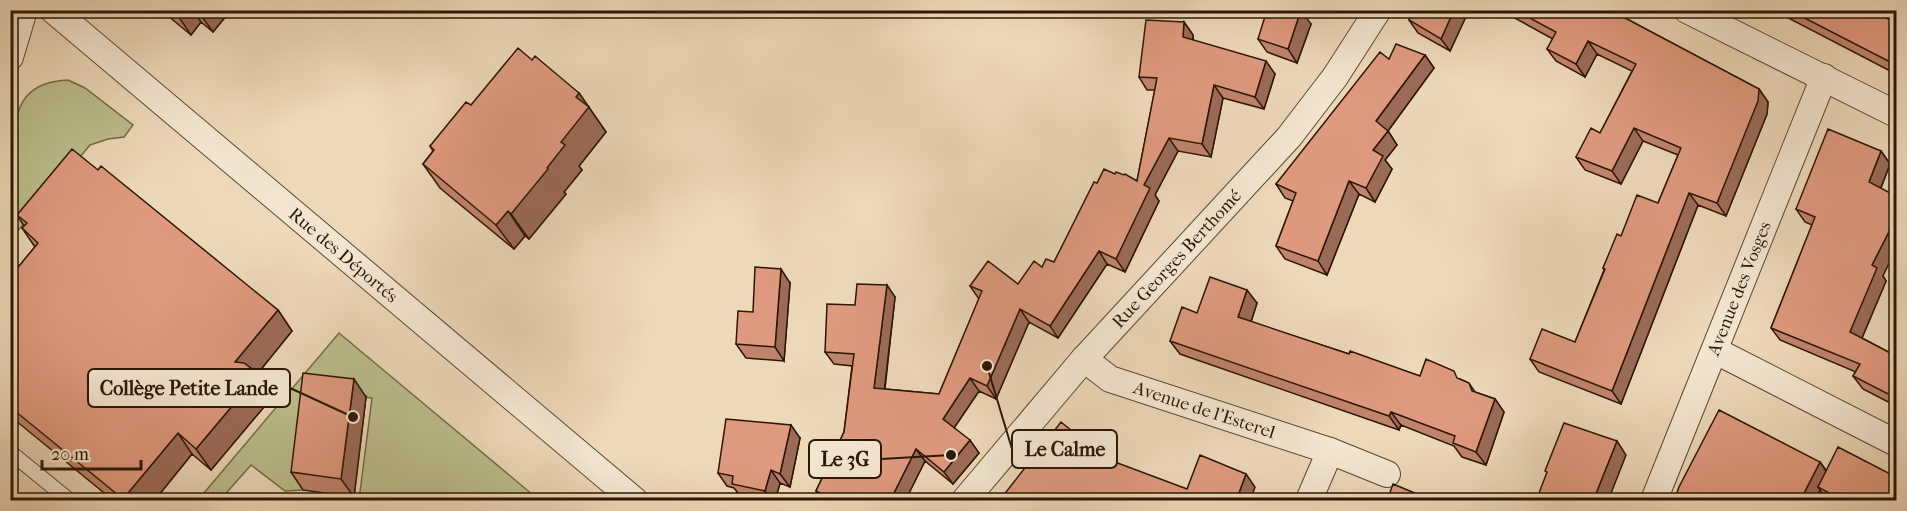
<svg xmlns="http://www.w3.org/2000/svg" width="1907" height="511" font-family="'IM FELL French Canon',serif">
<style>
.green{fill:#bcbe8c;stroke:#746a48;stroke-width:1.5}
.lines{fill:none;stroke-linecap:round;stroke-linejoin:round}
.service-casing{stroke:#5d4730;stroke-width:16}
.minor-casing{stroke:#5d4730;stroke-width:28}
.service{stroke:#f3e6d1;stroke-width:14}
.minor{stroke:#f3e6d1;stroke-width:26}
.wall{fill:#c0846c;stroke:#2d1703;stroke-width:1.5}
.shaded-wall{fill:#9c6b58;stroke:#2d1703;stroke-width:1.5}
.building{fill:#df997e;stroke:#2d1703;stroke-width:1.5}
.labels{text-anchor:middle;stroke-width:5;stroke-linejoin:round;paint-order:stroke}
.street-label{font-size:18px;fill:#2d1703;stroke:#f3e6d1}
.leader{fill:none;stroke:#2d1703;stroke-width:2}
.callout-dot{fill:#2d1703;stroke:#f3e6d1;stroke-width:2}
.callout{fill:#f3e6d1;stroke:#2d1703;stroke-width:2}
.callout-label{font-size:20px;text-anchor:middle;font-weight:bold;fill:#2d1703}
</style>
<rect width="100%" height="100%" fill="#edd8b8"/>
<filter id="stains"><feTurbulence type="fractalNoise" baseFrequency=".00333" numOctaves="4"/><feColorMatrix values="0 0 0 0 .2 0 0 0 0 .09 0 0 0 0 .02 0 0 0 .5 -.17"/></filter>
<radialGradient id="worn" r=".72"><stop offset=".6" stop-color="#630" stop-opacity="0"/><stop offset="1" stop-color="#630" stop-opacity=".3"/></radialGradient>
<path class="green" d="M68,80L85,88L133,125L124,137L108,139L90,145L11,239C11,203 4,125 26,97C37,84 52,81 68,80Z
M339,333L539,500H359L372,398L315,392L303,490L285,491L251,465L220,500H198Z"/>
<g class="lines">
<g class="service-casing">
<path id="service" d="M10,452L69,500"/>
</g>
<g class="minor-casing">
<g id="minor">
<path id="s1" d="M53,10L634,500"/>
<path d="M1687,10L1896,114"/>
<path d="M10,57L24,10"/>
<path d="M1716,351L1896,443"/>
<path id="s2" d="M1084,359L1110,379L1330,451L1309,500"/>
<path d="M1330,451L1387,474"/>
<path id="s3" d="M965,500L1084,359L1289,137L1335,77L1378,10"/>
<path id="s4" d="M1654,500L1824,77"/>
</g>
</g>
<use href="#service" class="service"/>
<use href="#minor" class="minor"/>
</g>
<path class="wall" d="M161,10H231L213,32L201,22L191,35Z
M1469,10L1450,51L1418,33L1409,20Z
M1500,10H1610L1759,89L1768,102L1767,114L1726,216L1698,205L1621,404L1539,372L1530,359L1575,342L1604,270L1603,268L1621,236L1658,203L1678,155L1643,141L1621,184L1585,170L1576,157L1600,133L1632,71L1597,54L1585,77L1556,61L1547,49L1553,39Z
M1773,10H1894L1896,14V74Z
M1184,22L1193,35V40L1275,74L1264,109L1223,98L1211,157L1178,151L1155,195L1159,201L1125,272L1107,264L1058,338L1029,322L996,399L979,391L954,428L979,453L953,484L925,461L905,501H822L816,491L844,432L852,366L834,364L825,352L855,305L895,297L885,389L939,394L979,299L970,286L1018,284L1042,267L1054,262L1097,183L1115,174L1137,181L1155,90H1147L1139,77Z
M1311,24L1297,63L1267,52L1258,39Z
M1425,55L1434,68L1388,131L1397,145L1385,160L1392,169L1375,202L1359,194L1327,275L1285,259L1276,246L1293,201L1285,198L1276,184L1389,59Z
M532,60L579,93L606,132L579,166L582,170L564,192L566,194L529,239L525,236L514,249L440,188L423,164L433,151L430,146L471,105Z
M1881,151L1890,164L1881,188L1883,276L1886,281L1862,338L1896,356V406L1863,389L1853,376L1856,372L1780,340L1771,328L1812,225L1805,222L1796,209Z
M98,170L278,310L292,331L258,373L274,395L211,470L192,454L154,501H114L10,416V277L35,247L22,228L24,226L17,215Z
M790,283L784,361L746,358L736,344L753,312Z
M1257,303L1251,322L1349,354L1420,376L1460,379L1469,383L1475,392L1495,399L1504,412L1486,465L1462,457L1454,446L1401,425L1399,430L1180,354L1170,341L1197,313Z
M366,397L354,497L303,490L291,472Z
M800,438L790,487L780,483L775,501H759L741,497L734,488L727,486L718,473Z
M1820,462L1826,470L1896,501H1829L1827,499L1820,490L1815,501H1674Z"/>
<path class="shaded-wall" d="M174,10H193L201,22L191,35Z
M197,10H231L213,32Z
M1301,10L1311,24L1297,63L1288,49Z
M1454,10H1469L1450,51L1441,39Z
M1889,10H1894L1896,14V27L1886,18Z
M1184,22L1193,35L1192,50L1183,37Z
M1588,41L1597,54L1585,77L1576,64Z
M1425,55L1434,68L1385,135L1376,121Z
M1266,61L1275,74L1264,109L1255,97Z
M1214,85L1223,98L1211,157L1202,144Z
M1759,89L1768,102L1767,114L1726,216L1717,203Z
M579,93L606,132L579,166L582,170L564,192L566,194L529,239L511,214L547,168L561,142L576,97Z
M1634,128L1643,141L1621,184L1612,171Z
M1388,131L1397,145L1385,160L1392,169L1375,202L1366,188L1373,150Z
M1169,138L1178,151L1155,195L1159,201L1125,272L1116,259L1144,185Z
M1881,151L1890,164L1878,195L1869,182Z
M1349,181L1359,194L1327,275L1318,261Z
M1689,193L1698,205L1621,404L1612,391Z
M508,211L525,236L514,249L496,225Z
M1896,218V249L1883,276L1886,281L1859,345L1850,332L1872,265Z
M1099,251L1107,264L1058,338L1050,326Z
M781,269L790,283L784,361L775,347Z
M887,285L895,297L883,401L874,388Z
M1247,290L1257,303L1248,331L1238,317Z
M1020,309L1029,322L996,399L987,386Z
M278,310L292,331L250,383L235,362Z
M259,374L274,395L211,470L196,449Z
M970,378L979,391L952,431L943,419Z
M354,379L366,397L354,497L341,479Z
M1495,399L1504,412L1486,465L1476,452Z
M1391,412L1401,425L1399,430L1389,416Z
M791,425L800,438L790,487L780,474Z
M178,433L192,454L154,501H124L123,499Z
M970,440L979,453L953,484L944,472Z
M1617,441L1626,455L1608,501H1593Z
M916,449L925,461L905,501H890Z
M1820,462L1828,474L1818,487L1820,490L1815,501H1800Z
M771,470L780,483L775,501H772L765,491Z
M1246,474L1255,487L1250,501H1236Z"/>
<path class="building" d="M1267,10H1301L1288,49L1258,39Z
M1413,10H1454L1441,39L1409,20Z
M1515,10H1610L1759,89L1758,101L1717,203L1689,193L1612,391L1530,359L1542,329L1575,342L1605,269L1603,268L1617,234L1621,236L1637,195L1658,203L1681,148L1634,128L1612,171L1576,157L1591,128L1600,133L1636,64L1588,41L1576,64L1547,49L1556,32Z
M1789,10H1889L1886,18L1896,23V65Z
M1146,20L1184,22L1183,37L1266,61L1255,97L1214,85L1202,144L1169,138L1144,185L1150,188L1116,259L1099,251L1050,326L1020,309L987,386L970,378L943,419L970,440L944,472L916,449L890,501H836L816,491L844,432L854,354L825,352L827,304L855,305L857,284L887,285L874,388L939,394L982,291L970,286L988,261L1018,284L1034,261L1042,267L1046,259L1054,262L1094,182L1097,183L1104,169L1115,174L1116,172L1124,175L1125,174L1137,181L1157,78L1139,77Z
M1396,44L1425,55L1376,121L1388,131L1373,150L1383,156L1366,188L1349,181L1318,261L1276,246L1296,193L1276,184L1380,52L1389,59Z
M518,48L532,60L535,56L579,93L576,97L589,107L561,142L565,145L547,168L548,169L511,214L508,211L496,225L423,164L434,150L430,146L466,102L471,105Z
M1828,129L1881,151L1869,182L1896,196V218L1872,265L1877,268L1850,332L1896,356V398L1853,376L1860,364L1771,328L1815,217L1796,209Z
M72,149L98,170L101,166L278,310L235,362L244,363L259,374L196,449L178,433L123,499L10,407V277L38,243L22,228L27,223L17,215Z
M755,267L781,269L775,347L736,344L738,311L753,312Z
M1210,277L1247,290L1238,317L1349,354L1350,351L1420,376L1426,359L1454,371L1457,378L1469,383L1472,391L1495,399L1476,452L1453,443L1455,436L1391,412L1389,416L1170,341L1182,307L1197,313Z
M303,373L354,379L341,479L291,472Z
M1719,410L1820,462L1800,501H1674L1679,487Z
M726,419L791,425L780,474L771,470L765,491L732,484L733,476L718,473Z
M1061,422L1107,459L1187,489L1200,455L1246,474L1236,501H999Z
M1564,423L1617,441L1593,501H1536L1547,472L1545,471Z
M1838,447L1896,477V501H1844L1818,487Z
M1393,484L1434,501H1387Z"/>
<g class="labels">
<g class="street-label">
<text dy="6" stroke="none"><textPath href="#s1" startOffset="380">Rue des Déportés</textPath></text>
<text dy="6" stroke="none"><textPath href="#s3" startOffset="321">Rue Georges Berthomé</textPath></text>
<text dy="6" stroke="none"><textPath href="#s4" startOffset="228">Avenue des Vosges</textPath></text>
<text dy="6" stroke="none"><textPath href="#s2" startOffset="132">Avenue de l'Esterel</textPath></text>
</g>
</g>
<path class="leader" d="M353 417L290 388M987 366L1012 449M951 455L881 459"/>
<g class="callout-dot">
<circle cx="353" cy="417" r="6"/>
<circle cx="987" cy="366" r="6"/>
<circle cx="951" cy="455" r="6"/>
</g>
<g class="callout">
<rect x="88" y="369" width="202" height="38" rx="6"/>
<rect x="1012" y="430" width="105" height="38" rx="6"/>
<rect x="809" y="440" width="72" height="38" rx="6"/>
</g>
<g class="callout-label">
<text x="189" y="395">Collège Petite Lande</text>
<text x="1065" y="456">Le Calme</text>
<text x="845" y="466">Le 3G</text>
</g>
<rect width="1907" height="511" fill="none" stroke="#edd8b8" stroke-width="36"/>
<rect x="12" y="12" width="1883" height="487" fill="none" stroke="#2d1703" stroke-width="3"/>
<rect x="18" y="18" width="1871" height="475" fill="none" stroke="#2d1703" stroke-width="1.5"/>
<path d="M42 460v9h99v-9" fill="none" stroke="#2d1703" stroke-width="3"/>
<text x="51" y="460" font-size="18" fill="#2d1703" stroke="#f3e6d1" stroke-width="4.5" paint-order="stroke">20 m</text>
<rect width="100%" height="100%" filter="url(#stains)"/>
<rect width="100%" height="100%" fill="url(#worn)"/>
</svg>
